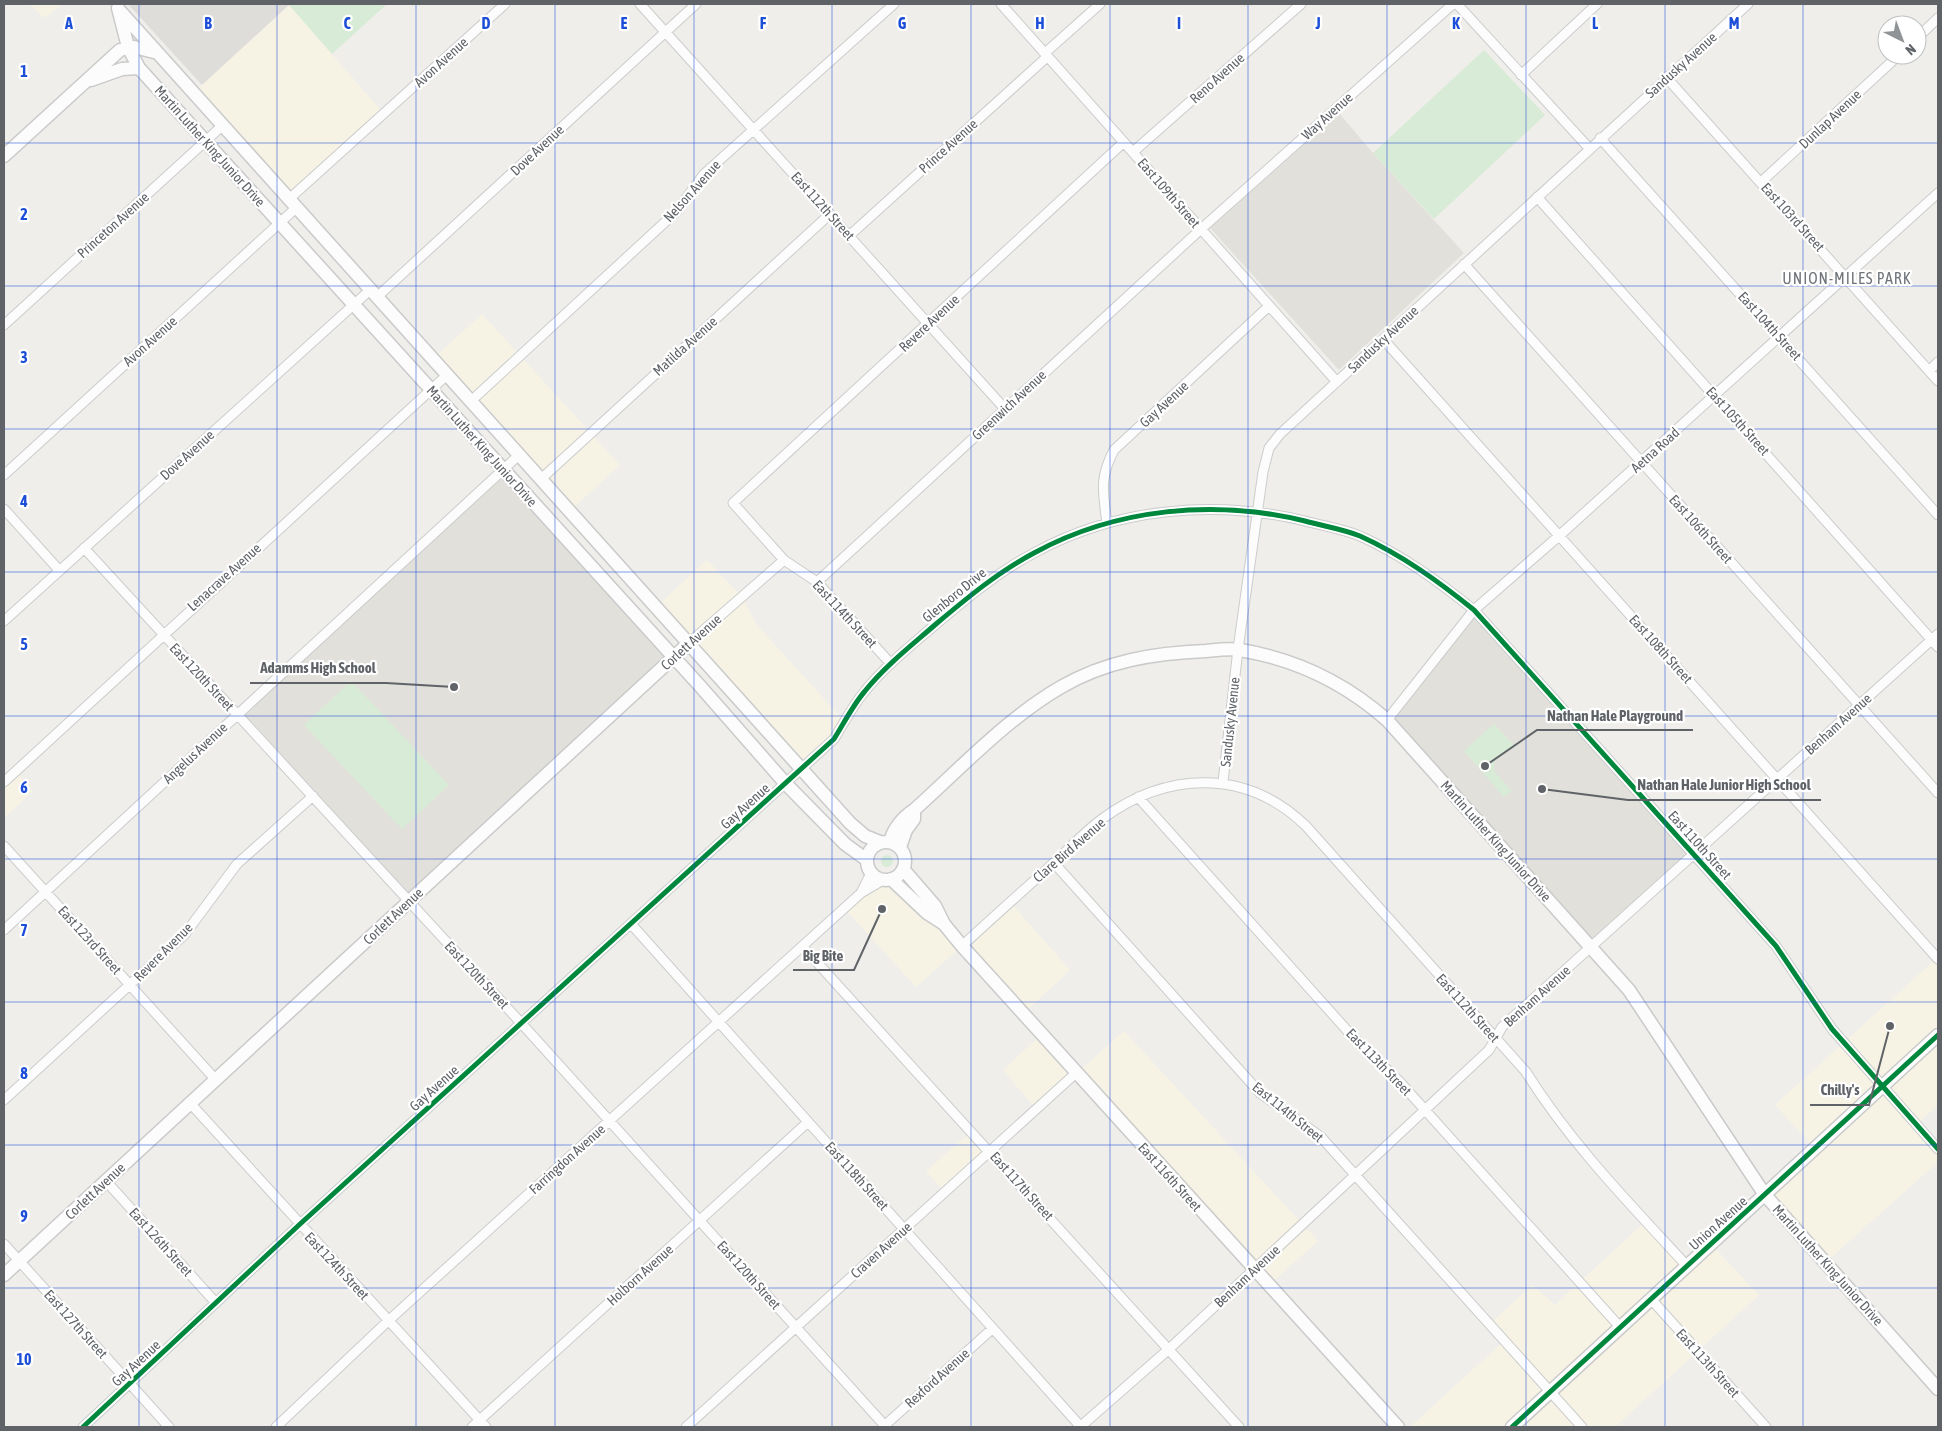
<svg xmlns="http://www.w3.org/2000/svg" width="1942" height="1431" font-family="'Asap Condensed',sans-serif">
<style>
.commercial{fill:#f7f3e4}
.industrial{fill:#dfddda}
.education{fill:#e2e0da}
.green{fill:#d8ebd6}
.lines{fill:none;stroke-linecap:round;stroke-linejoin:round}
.street-casing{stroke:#cbcccc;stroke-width:11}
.secondary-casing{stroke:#cacacb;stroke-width:15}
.street{stroke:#fdfcfc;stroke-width:9}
.secondary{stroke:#fdfcfc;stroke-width:12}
.cycleway-casing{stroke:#fff;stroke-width:8}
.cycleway{stroke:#00873e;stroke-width:5}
.grid{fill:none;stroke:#1d4ed8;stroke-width:1;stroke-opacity:0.55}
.labels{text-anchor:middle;stroke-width:4.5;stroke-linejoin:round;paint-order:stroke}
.street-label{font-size:14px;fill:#5f6368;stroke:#fff}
.quarter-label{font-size:16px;letter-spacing:1px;fill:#70757a;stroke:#fff}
.grid-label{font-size:16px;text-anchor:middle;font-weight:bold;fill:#1d4ed8;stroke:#fff;stroke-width:4.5;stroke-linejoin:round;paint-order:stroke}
.leader{fill:none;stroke:#5f6368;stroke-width:2}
.callout-dot{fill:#5f6368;stroke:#fff;stroke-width:2}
.callout-label{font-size:15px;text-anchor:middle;font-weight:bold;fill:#5f6368;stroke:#fff;stroke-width:4.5;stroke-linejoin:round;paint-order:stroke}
</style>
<rect width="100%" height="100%" fill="#efeeea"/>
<path class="commercial" d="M29,4H62L45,18Z
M289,5L384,114L288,200L193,93Z
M482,314L620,465L570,511L433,359Z
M707,560L742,597L757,625L845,722L803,769L656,607Z
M15,771L33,791L4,818V782Z
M883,880L962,945L1010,902L1070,970L1023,1014L962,946L916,987L845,909Z
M1938,957V1105L1916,1125L1938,1149V1162L1825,1263L1765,1195L1815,1149L1775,1105Z
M1124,1031L1318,1241L1268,1286L1077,1073L1036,1109L1003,1070L1042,1034L1077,1073Z
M972,1131L990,1151L945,1192L926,1171Z
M1646,1221L1687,1266L1711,1244L1759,1295L1615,1427H1410L1504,1341L1489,1325L1532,1285L1555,1305Z"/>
<path class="industrial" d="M128,4H290L202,85Z"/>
<path class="education" d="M1339,113L1373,153L1464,253L1339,370L1210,228Z
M503,469L674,657L409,901L237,714Z
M1474,610L1694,854L1591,947L1387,720Z"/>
<path class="green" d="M290,4H387L332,54L289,5Z
M1484,50L1545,115L1434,219L1373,153Z
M351,681L449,785L402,829L304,725Z
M1494,724L1514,745L1495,761L1494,771L1512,791L1504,797L1464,751Z
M881 861a6 6 0 1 1 12 0a6 6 0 1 1-12 0Z"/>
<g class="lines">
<g class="street-casing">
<path id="street" d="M640,4L1005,409
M1001,4L1337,382
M1457,4L1589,148
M1917,38L1938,18
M1045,53L1100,4
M1521,75L1597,4
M1666,77L1938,381
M1600,138L1938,515
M1133,152L1301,4
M1761,182L1899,55
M1537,197L1938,647
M288,200L505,4
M849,236L1047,57
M1464,264L1938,793
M377,297L696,4
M4,325L222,126
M1383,339L1938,959
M1929,371L1938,362
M471,401L676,212L704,174L894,4
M4,475L296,208
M541,479L830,214
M4,509L59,570
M1107,523C1103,492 1099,478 1114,450L1269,306
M84,548L522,1024L886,1427
M817,582L1201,229L1453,4
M4,621L370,290
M689,643L784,560
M891,664L817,582L784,560L733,503L1124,142
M1387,720L1474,610L1560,535L1938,193
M4,782L447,375
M1223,782L1238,649L1263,472L1269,448L1280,434L1748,4
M1138,797L1353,1037L1399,1081L1620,1327
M4,846L216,1080
M1054,863L1260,1093L1321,1137L1582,1427
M861,893L871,873
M632,925L1081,1427
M4,930L519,455
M962,946C990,920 1018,895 1046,870C1065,853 1082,834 1102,819C1167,771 1246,768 1306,826L1526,1072C1571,1144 1630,1204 1687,1266
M803,947L1239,1427
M4,1100L185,934L237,864L313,796
M190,1103L486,1427
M106,1181L216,1303
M4,1244L169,1427
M1651,1299L1766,1427
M83,1427L299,1225L834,739C844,723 853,705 865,691C885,666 912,645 936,624C967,598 998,572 1034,553C1116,508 1215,499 1305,521C1323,526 1343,529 1360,536C1402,555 1438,581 1474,610L1776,946L1832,1029L1938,1149
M276,1427L388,1321L861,893L883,880
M472,1427L808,1122
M686,1427L1076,1073
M883,1427L992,1329
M1080,1427L1169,1349L1489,1050L1502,1027L1938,634"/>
</g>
<g class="secondary-casing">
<path id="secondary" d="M118,8L128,47L139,68L700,686L786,784L845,844L867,860
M120,11L850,823L865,836L880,842
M91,80L122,69L139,68
M4,156L120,50L134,47L158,53
M867 861a19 19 0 1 1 38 0a19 19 0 1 1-38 0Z
M890,842C893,829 903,817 914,810C961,768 1006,719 1061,687C1106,661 1154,653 1206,651C1216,650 1229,648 1240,650C1295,659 1345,683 1387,720L1629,990L1765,1195L1938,1389
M900,847L906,830L914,819V810
M903,869L935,906L944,924L962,946L1398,1427
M891,879L927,913L944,924
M4,1275L689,643
M1512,1427L1938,1035"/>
</g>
<use href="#street" class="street"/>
<use href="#secondary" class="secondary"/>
<g class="cycleway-casing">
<path id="cycleway" d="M83,1427L299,1225L834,739C844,723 853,705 865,691C885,666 912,645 936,624C967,598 998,572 1034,553C1116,508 1215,499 1305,521C1323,526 1343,529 1360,536C1402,555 1438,581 1474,610L1776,946L1832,1029L1938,1149
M1512,1427L1938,1035"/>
</g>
<use href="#cycleway" class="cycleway"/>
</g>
<path class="grid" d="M139,4V1427M277,4V1427M416,4V1427M555,4V1427M694,4V1427M832,4V1427M971,4V1427M1110,4V1427M1248,4V1427M1387,4V1427M1526,4V1427M1665,4V1427M1803,4V1427M4,143H1938M4,286H1938M4,429H1938M4,572H1938M4,716H1938M4,859H1938M4,1002H1938M4,1145H1938M4,1288H1938"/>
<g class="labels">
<g class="street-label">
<text transform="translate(441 62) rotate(-42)" y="5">Avon Avenue</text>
<text transform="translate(1681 65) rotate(-42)" y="5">Sandusky Avenue</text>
<text transform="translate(1217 78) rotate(-42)" y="5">Reno Avenue</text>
<text transform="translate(1327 116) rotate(-42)" y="5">Way Avenue</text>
<text transform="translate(1830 119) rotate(-43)" y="5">Dunlap Avenue</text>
<text transform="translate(210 146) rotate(48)" y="5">Martin Luther King Junior Drive</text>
<text transform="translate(948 146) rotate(-42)" y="5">Prince Avenue</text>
<text transform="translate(537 150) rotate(-43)" y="5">Dove Avenue</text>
<text transform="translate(692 191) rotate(-48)" y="5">Nelson Avenue</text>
<text transform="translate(1169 193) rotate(49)" y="5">East 109th Street</text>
<text transform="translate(823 206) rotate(48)" y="5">East 112th Street</text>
<text transform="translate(1793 217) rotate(48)" y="5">East 103rd Street</text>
<text transform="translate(113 225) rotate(-42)" y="5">Princeton Avenue</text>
<text transform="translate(929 323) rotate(-43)" y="5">Revere Avenue</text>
<text transform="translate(1770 326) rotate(48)" y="5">East 104th Street</text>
<text transform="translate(1383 339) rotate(-43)" y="5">Sandusky Avenue</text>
<text transform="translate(150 341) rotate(-42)" y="5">Avon Avenue</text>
<text transform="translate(685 346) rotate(-42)" y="5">Matilda Avenue</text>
<text transform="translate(1164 404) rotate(-43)" y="5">Gay Avenue</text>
<text transform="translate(1009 405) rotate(-43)" y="5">Greenwich Avenue</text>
<text transform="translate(1738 421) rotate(48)" y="5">East 105th Street</text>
<text transform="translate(482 446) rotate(48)" y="5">Martin Luther King Junior Drive</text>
<text transform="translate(1655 450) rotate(-42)" y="5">Aetna Road</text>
<text transform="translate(187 455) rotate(-42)" y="5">Dove Avenue</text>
<text transform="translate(1701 529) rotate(48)" y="5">East 106th Street</text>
<text transform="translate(224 577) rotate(-42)" y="5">Lenacrave Avenue</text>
<text transform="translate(954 595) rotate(-39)" y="5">Glenboro Drive</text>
<text transform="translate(845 614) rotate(47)" y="5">East 114th Street</text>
<text transform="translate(691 642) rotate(-42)" y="5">Corlett Avenue</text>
<text transform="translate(1661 649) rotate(48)" y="5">East 108th Street</text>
<text transform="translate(202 677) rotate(47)" y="5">East 120th Street</text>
<text transform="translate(1230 722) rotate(-84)" y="5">Sandusky Avenue</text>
<text transform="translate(1838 724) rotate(-42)" y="5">Benham Avenue</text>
<text transform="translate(195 753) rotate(-43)" y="5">Angelus Avenue</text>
<text transform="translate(745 806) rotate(-42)" y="5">Gay Avenue</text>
<text transform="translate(1496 841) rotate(48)" y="5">Martin Luther King Junior Drive</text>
<text transform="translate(1700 845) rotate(48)" y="5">East 110th Street</text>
<text transform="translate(1069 850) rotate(-41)" y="5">Clare Bird Avenue</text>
<text transform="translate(393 916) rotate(-43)" y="5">Corlett Avenue</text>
<text transform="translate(90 940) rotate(48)" y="5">East 123rd Street</text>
<text transform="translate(163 952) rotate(-45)" y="5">Revere Avenue</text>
<text transform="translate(477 975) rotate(47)" y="5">East 120th Street</text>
<text transform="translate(1537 996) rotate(-42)" y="5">Benham Avenue</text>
<text transform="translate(1468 1008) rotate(48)" y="5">East 112th Street</text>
<text transform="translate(1379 1062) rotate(46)" y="5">East 113th Street</text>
<text transform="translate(434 1088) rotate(-42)" y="5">Gay Avenue</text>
<text transform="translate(1288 1112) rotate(39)" y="5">East 114th Street</text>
<text transform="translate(567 1159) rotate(-42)" y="5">Farringdon Avenue</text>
<text transform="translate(857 1176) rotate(48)" y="5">East 118th Street</text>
<text transform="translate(1170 1177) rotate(48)" y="5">East 116th Street</text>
<text transform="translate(1022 1186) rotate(48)" y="5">East 117th Street</text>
<text transform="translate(95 1191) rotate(-43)" y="5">Corlett Avenue</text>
<text transform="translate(1718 1223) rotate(-42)" y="5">Union Avenue</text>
<text transform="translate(161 1242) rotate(48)" y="5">East 126th Street</text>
<text transform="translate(881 1250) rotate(-42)" y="5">Craven Avenue</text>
<text transform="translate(1828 1265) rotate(48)" y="5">Martin Luther King Junior Drive</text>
<text transform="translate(337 1266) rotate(47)" y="5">East 124th Street</text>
<text transform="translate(640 1275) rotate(-42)" y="5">Holborn Avenue</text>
<text transform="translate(749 1275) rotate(48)" y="5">East 120th Street</text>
<text transform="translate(1247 1276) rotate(-43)" y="5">Benham Avenue</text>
<text transform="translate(76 1324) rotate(48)" y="5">East 127th Street</text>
<text transform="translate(136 1363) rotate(-43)" y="5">Gay Avenue</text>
<text transform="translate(1708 1363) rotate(48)" y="5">East 113th Street</text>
<text transform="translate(937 1378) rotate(-42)" y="5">Rexford Avenue</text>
</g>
<g class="quarter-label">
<text x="1847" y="284">UNION-MILES PARK</text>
</g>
</g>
<g class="grid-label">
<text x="69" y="29">A</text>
<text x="208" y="29">B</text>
<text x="347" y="29">C</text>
<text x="486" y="29">D</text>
<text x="624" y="29">E</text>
<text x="763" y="29">F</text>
<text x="902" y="29">G</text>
<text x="1040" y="29">H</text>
<text x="1179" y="29">I</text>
<text x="1318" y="29">J</text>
<text x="1456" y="29">K</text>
<text x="1595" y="29">L</text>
<text x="1734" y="29">M</text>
<text x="24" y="77">1</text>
<text x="24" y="220">2</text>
<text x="24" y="363">3</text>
<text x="24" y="507">4</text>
<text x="24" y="650">5</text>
<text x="24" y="793">6</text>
<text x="24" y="936">7</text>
<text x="24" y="1079">8</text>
<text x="24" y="1222">9</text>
<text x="24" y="1365">10</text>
</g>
<path class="leader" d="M454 687L386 683H250M1485 766L1537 730H1693M1542 789L1628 800H1821M882 909L854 970H793M1890 1026L1869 1105H1810"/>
<g class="callout-dot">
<circle cx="454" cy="687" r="5"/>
<circle cx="1485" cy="766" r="5"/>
<circle cx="1542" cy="789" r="5"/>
<circle cx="882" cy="909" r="5"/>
<circle cx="1890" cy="1026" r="5"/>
</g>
<g class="callout-label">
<text x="318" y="673">Adamms High School</text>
<text x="1615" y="721">Nathan Hale Playground</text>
<text x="1724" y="790">Nathan Hale Junior High School</text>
<text x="823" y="961">Big Bite</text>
<text x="1840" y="1095">Chilly's</text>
</g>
<rect width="1942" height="1431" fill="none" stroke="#5f6368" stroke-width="10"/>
<g transform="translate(1902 40) rotate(138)"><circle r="24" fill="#ffffff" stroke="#bfc1c3"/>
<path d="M0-4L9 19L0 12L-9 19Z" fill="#919496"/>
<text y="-8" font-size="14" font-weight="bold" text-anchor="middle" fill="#5f6368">N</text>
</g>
</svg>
